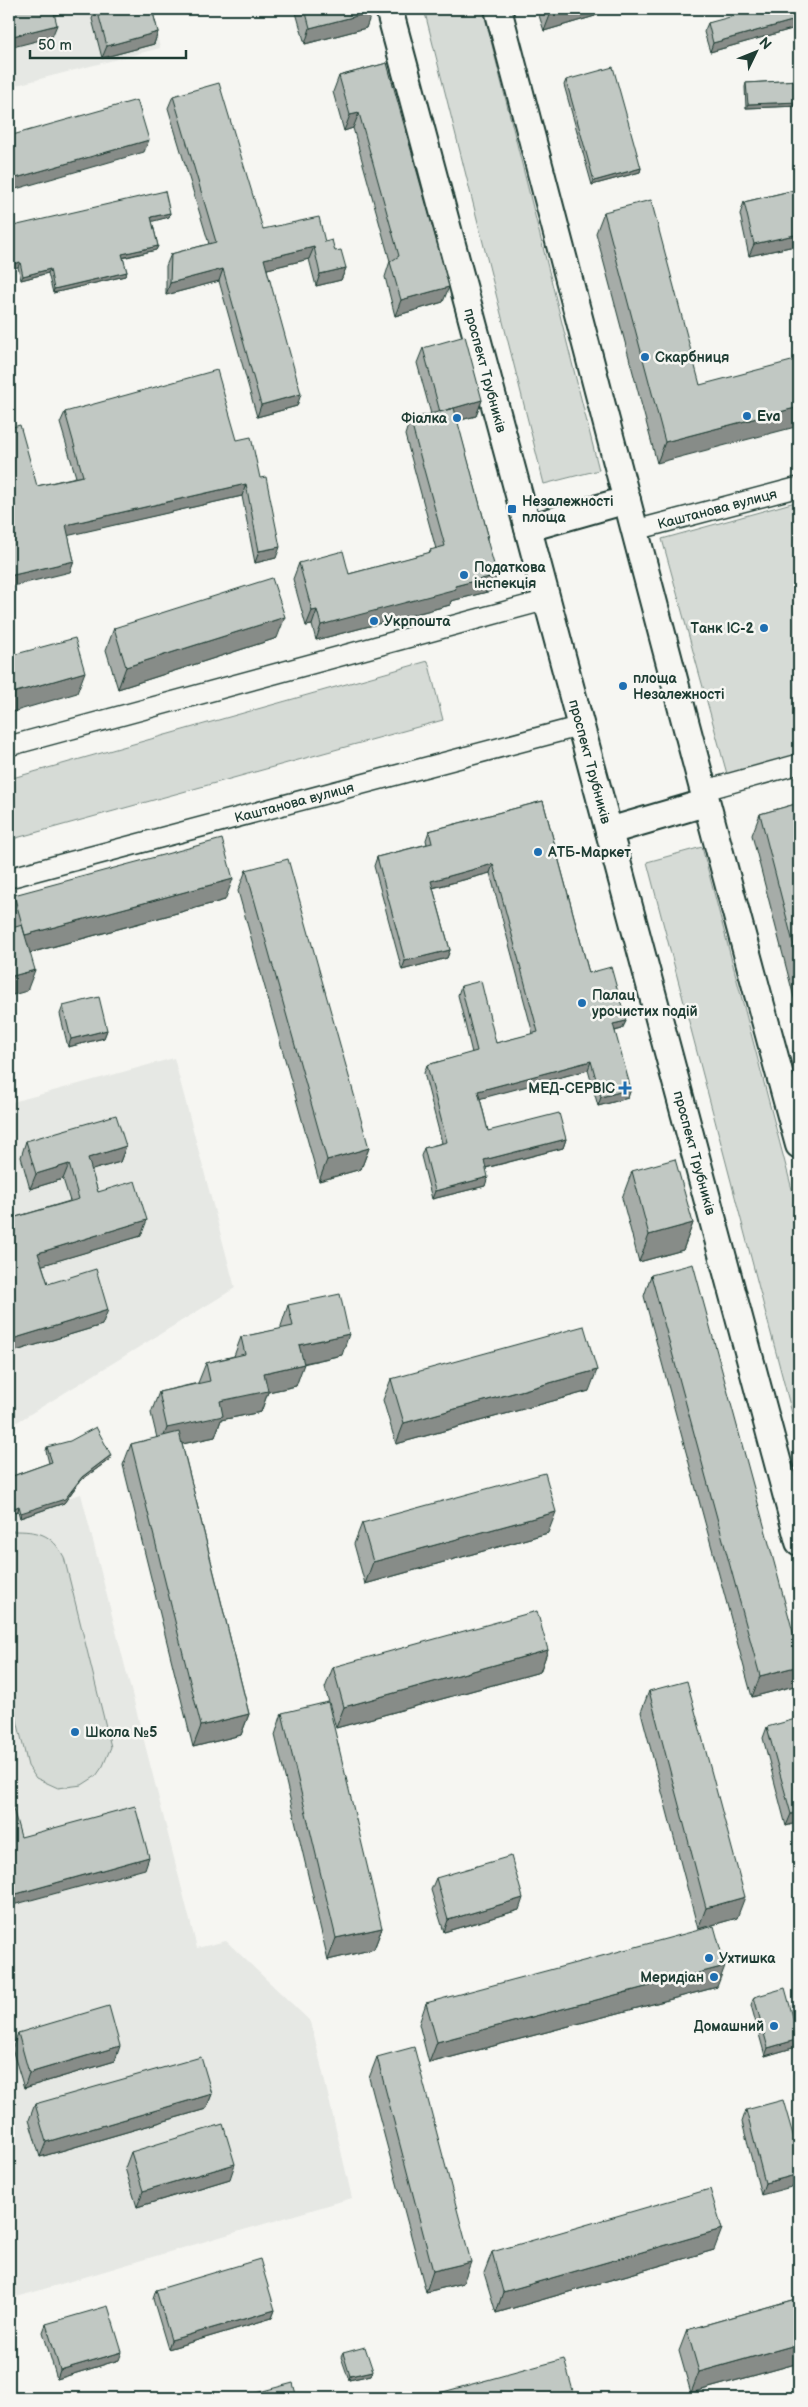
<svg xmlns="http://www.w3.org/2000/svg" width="808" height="2407" font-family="'Balsamiq Sans',sans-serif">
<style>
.built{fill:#e6e8e4}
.green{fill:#d6dbd6;stroke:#7a8c85}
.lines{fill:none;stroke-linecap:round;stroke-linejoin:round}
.street-casing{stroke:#1f3d34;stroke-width:22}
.secondary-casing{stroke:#1f3d34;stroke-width:30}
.street{stroke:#f6f6f2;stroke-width:19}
.secondary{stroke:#f6f6f2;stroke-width:26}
.wall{fill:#a6aca8;stroke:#1f3d34}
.shaded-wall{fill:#878c88;stroke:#1f3d34}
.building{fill:#c1c8c3;stroke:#1f3d34}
.poi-dot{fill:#1f6fb2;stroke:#f6f6f2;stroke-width:2}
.labels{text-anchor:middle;stroke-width:5;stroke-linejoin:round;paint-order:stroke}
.poi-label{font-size:14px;font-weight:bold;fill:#1f3d34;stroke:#f6f6f2;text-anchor:start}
.street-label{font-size:14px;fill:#1f3d34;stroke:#f6f6f2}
</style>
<rect width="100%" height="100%" fill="#f6f6f2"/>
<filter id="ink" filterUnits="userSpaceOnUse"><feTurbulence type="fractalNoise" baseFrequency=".02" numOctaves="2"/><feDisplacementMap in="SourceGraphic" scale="10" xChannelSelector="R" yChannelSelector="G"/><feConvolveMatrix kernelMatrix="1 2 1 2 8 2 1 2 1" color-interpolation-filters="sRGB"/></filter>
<g filter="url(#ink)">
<path class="built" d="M9,9H150L160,48L9,87Z
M174,1058L235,1288L9,1427V1103Z
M81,1494L197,1948L226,1941L311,2022L352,2198L17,2297L9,2269V1515Z"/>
<path class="green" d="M424,9H483L599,470L544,484Z
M799,501V754L727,774L662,539Z
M428,661L443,720L9,840V779Z
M702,847L799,1216V1440L647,862Z
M13,1531C38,1531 51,1533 64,1557L111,1747L103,1766L96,1776L82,1785L58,1788L36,1778L28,1766L9,1687V1533Z"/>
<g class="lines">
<g class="street-casing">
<g id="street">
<path id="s1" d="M636,530L799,487"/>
<path d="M9,746L547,600"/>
<path d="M702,791L799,764"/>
<path id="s2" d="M9,878L581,726"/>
</g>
</g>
<g class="secondary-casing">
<g id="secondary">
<path id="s3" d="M389,9L799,1542"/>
<path d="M498,9C598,388 695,767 799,1145"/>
<path d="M528,528L627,500"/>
<path d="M609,831L705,803"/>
</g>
</g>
<use href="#street" class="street"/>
<use href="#secondary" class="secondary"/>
</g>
<path class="wall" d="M96,9H152L158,32L154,44L102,58L92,19Z
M295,9H371L366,28L305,44Z
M537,9H597L595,16L544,31Z
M799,9V27L710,52L704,32L708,23Z
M387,63L443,302L395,316L385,277L390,261L353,128L344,131L333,92L339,76Z
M566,80L641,168L640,172L592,185L564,85Z
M799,80V106L746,108L745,87L746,83Z
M173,96L263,229L325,242L335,251L346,268L341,280L316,286L309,259L267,269L297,406L257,417L219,281L166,295V266L171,254L209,244L168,108Z
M799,189V245L749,256L740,214L744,202Z
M604,212L700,385L657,463L596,233Z
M170,213L169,217L152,221L158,246L156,250L123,258L127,272L125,276L53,293L48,273L21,280L9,227Z
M423,348L482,400L476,416L457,421L488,535L487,538L491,591L451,601L450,605L316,640L312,625L306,626L293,579L299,563L349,574L429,553L430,550L436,549L405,435L410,419L431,414L417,363Z
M65,412L237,440L276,558L255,563L242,496L68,535L74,561L70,572L37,486L76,477L60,423Z
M114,628L277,638L118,689L106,650Z
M543,801L589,973L626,1021L622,1029L615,1031L628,1098L598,1106L588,1070L480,1098L488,1131L566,1139L563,1148L486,1168L485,1186L432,1199L421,1156L424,1148L442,1143L424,1073L427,1065L472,1053L458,995L461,986L496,1043L533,1034L490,873L433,888L450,950L447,958L402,970L374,866L377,857L427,844L426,840L429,831Z
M799,803V1017L752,835L760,814Z
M246,870L369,1148L361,1169L319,1181L238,891Z
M14,895L225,900L30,953L27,991L9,924V910Z
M63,1006L107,1030L104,1038L68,1047L60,1014Z
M26,1141L126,1146L120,1162L91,1170L98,1192L141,1236L42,1265L48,1284L102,1325L9,1353V1219L70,1201L63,1179L30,1189L21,1157Z
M632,1171L693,1223L683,1250L639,1262L622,1198Z
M651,1275L794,1686L752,1697L644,1296Z
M288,1305L342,1355L303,1364L296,1386L268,1392L261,1412L221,1420L215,1437L182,1444L249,1714L241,1735L193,1747L123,1465L131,1444L157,1438L151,1413L159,1392L198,1383L206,1363L234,1356L241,1337L281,1329V1326Z
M391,1379L589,1391L396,1444L383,1400Z
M47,1447L110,1459L80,1481L64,1503L20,1518L18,1511L9,1514V1485H10L9,1481L10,1477L49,1463L46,1451Z
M362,1523L548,1533L365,1584L354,1544Z
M548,1650L540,1672L336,1728L325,1688L333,1667Z
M649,1691L737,1918L698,1929L641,1712Z
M282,1713L382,1928L374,1949L328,1960L275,1735Z
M767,1727L799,1822L786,1826L763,1738Z
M436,1878L519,1910L444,1932L431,1890Z
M717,1987L429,2063L419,2024L426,2003Z
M754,1997L796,2047L765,2056L751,2005Z
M18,2033L115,2061L24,2088L12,2049Z
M377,2057L463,2283L426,2292L369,2078Z
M212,2094L206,2109L40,2157L29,2120L35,2104Z
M746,2110L799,2156L761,2195L742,2122Z
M131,2152L230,2179L137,2207L125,2168Z
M714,2250L496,2313L484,2273L492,2252Z
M156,2290L275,2310L272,2318L168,2349L153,2299Z
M799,2298V2363L691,2393L679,2351L687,2330Z
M46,2324L119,2360L57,2379L43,2332Z
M343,2353L373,2371L371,2375L349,2380L341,2357Z"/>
<path class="shaded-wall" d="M51,9H69L68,12L47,17Z
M555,9H597L595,16L544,31L552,10Z
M372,12L366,28L305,44L310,28Z
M799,19V27L710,52L713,43Z
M57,25L52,37L9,48V37Z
M158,32L154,44L102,58L107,46Z
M799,102V106L746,108L748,104Z
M359,113L353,128L344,131L350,115Z
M149,140L144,152L9,191V180Z
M641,168L640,172L592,185L594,181Z
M170,213L169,217L150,222L151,217Z
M799,234V245L749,256L754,244Z
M158,246L156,250L121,258L122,254Z
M314,247L309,259L259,271L264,259Z
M20,262L18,267L9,269V265Z
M346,268L341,280L316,286L320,274Z
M50,269L48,273L21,280L23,276Z
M223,269L219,281L166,295L170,283Z
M127,272L125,276L53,293L54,289Z
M449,287L443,302L395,316L401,300Z
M15,383L13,387L9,388V384Z
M301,394L297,406L257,417L261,405Z
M482,400L476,416L434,427L440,412Z
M799,407V426L657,463L665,442Z
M246,484L242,496L62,537L66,525Z
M280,547L276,558L255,563L259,551Z
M74,561L70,572L9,587V576Z
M497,575L491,591L451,601L450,605L316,640L321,625L455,586Z
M317,610L312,625L306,626L312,611Z
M285,617L277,638L118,689L126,667Z
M85,672L77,693L9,713V694Z
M493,864L490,873L428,889L431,881Z
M233,879L225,900L18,956L25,935Z
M450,950L447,958L402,970L405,961Z
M35,970L27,991L9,996V977Z
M626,1021L622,1029L610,1032L613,1024Z
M107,1030L104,1038L68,1047L71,1039Z
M591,1061L588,1070L475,1100L478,1091Z
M631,1089L628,1098L598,1106L601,1097Z
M566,1139L563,1148L481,1169L484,1160Z
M126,1146L120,1162L82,1173L88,1158Z
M369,1148L361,1169L319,1181L327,1160Z
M69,1164L63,1179L30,1189L36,1174Z
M488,1177L485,1186L432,1199L435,1191Z
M147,1220L141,1236L33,1268L38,1253Z
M693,1223L683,1250L639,1262L649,1235Z
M108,1310L102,1325L9,1353V1340Z
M349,1334L342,1355L291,1366L299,1345Z
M304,1364L296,1386L268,1392L261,1412L221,1420L215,1437L159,1449L167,1428L220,1401L264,1373Z
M597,1370L589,1391L396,1444L404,1423Z
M111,1455L110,1459L80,1481L64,1503L20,1518L21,1513L82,1477Z
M19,1506L18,1511L9,1514V1510Z
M556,1512L548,1533L365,1584L373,1562Z
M548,1650L540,1672L336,1728L344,1707Z
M799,1666V1673L794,1686L752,1697L760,1676Z
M249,1714L241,1735L193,1747L201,1726Z
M799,1812V1822L786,1826L791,1814Z
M149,1857L145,1869L9,1906V1896Z
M745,1897L737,1918L698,1929L706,1908Z
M523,1898L519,1910L444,1932L448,1920Z
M382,1928L374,1949L328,1960L336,1938Z
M725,1966L717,1987L429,2063L437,2042Z
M799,2039L796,2047L765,2056L768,2048Z
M120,2046L115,2061L24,2088L29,2073Z
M212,2094L206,2109L40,2157L46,2142Z
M235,2164L230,2179L137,2207L143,2191Z
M799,2174V2185L761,2195L765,2183Z
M722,2229L714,2250L496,2313L503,2292Z
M471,2262L463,2283L426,2292L433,2271Z
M275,2310L272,2318L168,2349L171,2340Z
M799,2344V2363L691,2393L699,2372Z
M122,2352L119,2360L57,2379L60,2370Z
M373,2371L371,2375L349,2380L350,2376Z"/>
<path class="building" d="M9,9H53L57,25L9,37Z
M97,9H152L158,32L107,46Z
M305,9H371L372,12L310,28Z
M759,9H799V19L713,43L708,23Z
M387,63L449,287L401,300L390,262L399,256L359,113L350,115L339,76Z
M613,67L641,168L594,181L566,80Z
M799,80V102L748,104L746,83Z
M219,83L263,229L319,217L325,242L332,240L335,251L341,250L346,268L320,274L314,247L264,259L301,394L261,405L223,269L170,283L171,254L216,242L173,96Z
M137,100L149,140L9,180V136Z
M799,189V234L754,244L744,202Z
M165,191L170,213L151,217L158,246L122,254L127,272L54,289L50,269L23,276L20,262L9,265V227Z
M651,200L700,385L799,359V407L665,442L604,212Z
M465,336L482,400L440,412L423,348Z
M9,356L15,383L9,384Z
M217,370L237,440L251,437L260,478L266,477L280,547L259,551L246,484L66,525L74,561L9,576V428L20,425L37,486L83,476L65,412Z
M454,408L488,535L486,536L497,575L455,586L456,589L321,625L317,610L312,611L299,563L343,551L349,574L431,552L430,550L445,546L410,419Z
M272,578L285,617L126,667L114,628Z
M75,638L85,672L9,694V656Z
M543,801L589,973L611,967L626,1021L613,1024L631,1089L601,1097L591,1061L478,1091L488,1131L559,1113L566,1139L484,1160L488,1177L435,1191L424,1148L447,1142L427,1065L477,1051L461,986L481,981L496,1043L538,1032L493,864L431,881L450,950L405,961L377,857L432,843L429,831Z
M799,803V966L760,814Z
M222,839L233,879L25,935L14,895Z
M288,859L369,1148L327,1160L246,870Z
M22,925L35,970L9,977V929Z
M99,997L107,1030L71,1039L63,1006Z
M116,1115L126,1146L88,1158L98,1192L135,1181L147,1220L38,1253L48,1284L96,1269L108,1310L9,1340V1219L79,1199L69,1164L36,1174L26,1141Z
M675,1159L693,1223L649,1235L632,1171Z
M693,1264L799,1654V1666L760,1676L651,1275Z
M340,1294L349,1334L299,1345L304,1364L264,1373L268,1391L220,1401L223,1416L167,1428L159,1392L210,1381L206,1363L245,1354L241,1337L293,1326L288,1305Z
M584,1326L597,1370L404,1423L391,1379Z
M96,1427L111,1455L82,1477L65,1499L21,1513L19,1506L9,1510V1485L13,1484L10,1477L52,1462L47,1447L70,1441Z
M179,1432L249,1714L201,1726L131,1444Z
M545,1473L556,1512L373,1562L362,1523Z
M537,1611L548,1650L344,1707L333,1667Z
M687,1681L745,1897L706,1908L649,1691Z
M328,1702L382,1928L336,1938L282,1713Z
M799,1718V1812L791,1814L767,1727Z
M9,1794L21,1837L135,1806L149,1857L9,1896Z
M511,1856L523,1898L448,1920L436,1878Z
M714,1926L725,1966L437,2042L426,2003Z
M785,1988L799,2039L768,2048L754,1997Z
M109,2006L120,2046L29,2073L18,2033Z
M414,2047L471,2262L433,2271L377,2057Z
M201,2057L212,2094L46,2142L35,2104Z
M783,2100L799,2156V2174L765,2183L746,2110Z
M223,2124L235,2164L143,2191L131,2152Z
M710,2189L722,2229L503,2292L492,2252Z
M260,2259L275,2310L171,2340L156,2290Z
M799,2298V2344L699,2372L687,2330Z
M108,2306L122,2352L60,2370L46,2324Z
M365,2347L373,2371L350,2376L343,2353Z
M564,2359L575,2398H421Z
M293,2383L297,2398H248V2395Z"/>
</g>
<g class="poi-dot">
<circle cx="645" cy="357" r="5"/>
<circle cx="747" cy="416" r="5"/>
<circle cx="457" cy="418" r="5"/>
<rect x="507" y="504" width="10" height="10" rx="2.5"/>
<circle cx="464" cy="575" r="5"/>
<circle cx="374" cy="621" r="5"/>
<circle cx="764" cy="628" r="5"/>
<circle cx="623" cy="686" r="5"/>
<circle cx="538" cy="852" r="5"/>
<circle cx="582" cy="1003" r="5"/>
<path d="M622.5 1080.5h5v5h5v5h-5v5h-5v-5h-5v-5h5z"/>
<circle cx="75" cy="1732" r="5"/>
<circle cx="709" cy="1958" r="5"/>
<circle cx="714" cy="1977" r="5"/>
<circle cx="774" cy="2026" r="5"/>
</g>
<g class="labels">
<g class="poi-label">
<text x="655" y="362">Скарбниця</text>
<text x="757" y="421">Eva</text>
<text x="447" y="423" text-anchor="end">Фіалка</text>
<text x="522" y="506">Незалежності<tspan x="522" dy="16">площа</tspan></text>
<text x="474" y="572">Податкова<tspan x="474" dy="16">інспекція</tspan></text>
<text x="384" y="626">Укрпошта</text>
<text x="754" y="633" text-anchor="end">Танк ІС-2</text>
<text x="633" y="683">площа<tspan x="633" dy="16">Незалежності</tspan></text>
<text x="548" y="857">АТБ-Маркет</text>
<text x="592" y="1000">Палац<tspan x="592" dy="16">урочистих подій</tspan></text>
<text x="615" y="1093" text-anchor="end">МЕД-СЕРВІС</text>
<text x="85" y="1737">Школа №5</text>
<text x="719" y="1963">Ухтишка</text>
<text x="704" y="1982" text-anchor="end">Меридіан</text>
<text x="764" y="2031" text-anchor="end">Домашний</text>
</g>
<g class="street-label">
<text dy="5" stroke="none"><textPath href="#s3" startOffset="374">проспект Трубників</textPath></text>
<text dy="5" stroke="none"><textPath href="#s1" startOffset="84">Каштанова вулиця</textPath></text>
<text dy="5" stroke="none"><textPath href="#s3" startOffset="779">проспект Трубників</textPath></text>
<text dy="5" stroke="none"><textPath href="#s2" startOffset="295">Каштанова вулиця</textPath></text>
<text dy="5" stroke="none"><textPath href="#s3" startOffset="1184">проспект Трубників</textPath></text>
</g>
</g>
<rect width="808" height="2407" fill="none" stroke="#f6f6f2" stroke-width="30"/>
<rect x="15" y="15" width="778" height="2377" fill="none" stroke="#1f3d34" stroke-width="2" filter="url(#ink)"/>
<g transform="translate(756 52) rotate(47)" stroke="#f6f6f2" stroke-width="4" paint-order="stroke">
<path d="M0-4L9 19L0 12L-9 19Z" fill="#1f3d34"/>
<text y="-8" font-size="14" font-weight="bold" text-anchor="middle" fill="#1f3d34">N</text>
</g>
<path d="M30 50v8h156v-8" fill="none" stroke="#1f3d34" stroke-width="2.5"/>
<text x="38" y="50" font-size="15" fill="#1f3d34" stroke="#f6f6f2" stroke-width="4" paint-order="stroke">50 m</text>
</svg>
